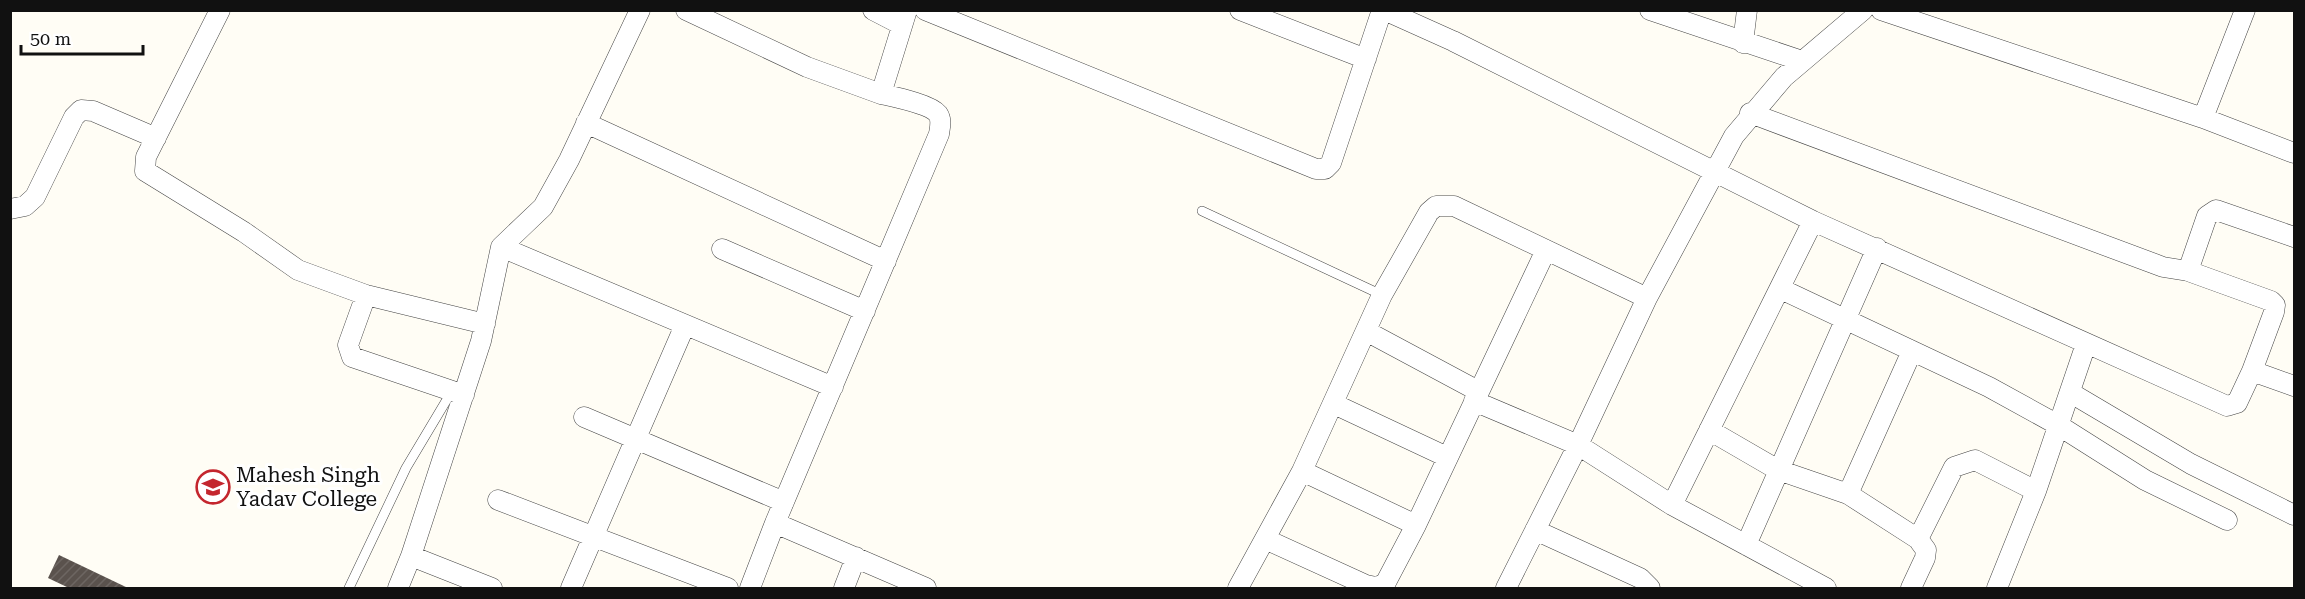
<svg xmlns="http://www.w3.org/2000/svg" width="2305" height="599" font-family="'Roboto Serif',serif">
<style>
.building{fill:url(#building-hatch)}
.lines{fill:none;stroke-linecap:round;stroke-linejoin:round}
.lane-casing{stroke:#444;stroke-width:10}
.street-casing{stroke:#444;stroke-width:21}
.lane{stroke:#fff;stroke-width:9}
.street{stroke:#fff;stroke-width:20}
.labels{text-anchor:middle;stroke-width:6;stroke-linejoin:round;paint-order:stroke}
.poi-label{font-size:21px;fill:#111;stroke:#fff;text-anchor:start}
</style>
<defs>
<pattern id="building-hatch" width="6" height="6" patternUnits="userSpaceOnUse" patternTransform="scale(1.5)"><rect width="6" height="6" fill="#5a524d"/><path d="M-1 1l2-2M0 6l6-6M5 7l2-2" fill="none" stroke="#6d6662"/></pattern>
</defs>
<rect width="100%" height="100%" fill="#fffdf5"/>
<path class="building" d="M59,555L128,588H69L48,578Z"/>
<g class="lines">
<g class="lane-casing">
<path id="lane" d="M1202,211L1382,295
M349,588L406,468L452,391"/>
</g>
<g class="street-casing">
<path id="street" d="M220,10L146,157L145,171L244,232L298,270L366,295L485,324
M686,10L807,67L881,94
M873,10L902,25
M925,10L1316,169H1325L1331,163L1382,10
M1240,10L1366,59
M1384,10L1453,41L1813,221L2227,406L2237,403L2252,371
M1650,10L1802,61
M1881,10L2203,118L2294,153
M1743,43L1747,10
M1750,113L2163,267L2188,271L2207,216L2216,210L2294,237
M2203,118L2245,10
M586,123L886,261
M10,209L25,206L35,197L74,117L81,110L93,111L156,138
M501,247L833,387
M722,249L865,311
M2188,271L2271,301L2275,305L2274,312L2252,371L2294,386
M1781,289L1989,387L2058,425L2145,480L2227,520
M366,295L348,345L352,357L464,395
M1366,331L1478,391
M2071,393L2191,464L2294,515
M1474,401L1578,445L1672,505L1826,588
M1334,404L1447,457
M584,417L784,502
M1709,430L1778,470L1848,494L1918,539L1926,550L1925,558L1911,588
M1302,471L1416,525
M1848,494L1912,351
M498,500L728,588
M1672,505L1813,221
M775,523L926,588
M1535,530L1640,578L1650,588
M1265,539L1366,585L1376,587L1385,584L1416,525L1546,250
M1918,539L1954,467L1975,460L2036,491
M1746,545L1877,248
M411,556L492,588
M398,588L411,556L481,341L501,247L543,207L569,160L640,10
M571,588L685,325
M750,588L775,523L939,134C940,127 942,120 938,114C930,104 894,97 881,94L907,10
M844,588L856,557
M1238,588L1302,471L1382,295L1429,212L1436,206H1454L1647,298
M1506,588L1578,445L1647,298L1734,136L1784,77L1863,10
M1997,588L2036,491L2086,344"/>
</g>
<use href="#lane" class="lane"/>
<use href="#street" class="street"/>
</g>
<defs>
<g id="university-ring" transform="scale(1.725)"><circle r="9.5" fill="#fff" stroke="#c4262e" stroke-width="1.5"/><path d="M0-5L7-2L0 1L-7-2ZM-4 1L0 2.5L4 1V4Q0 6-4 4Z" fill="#c4262e"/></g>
</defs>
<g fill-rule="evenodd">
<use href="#university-ring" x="213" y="487"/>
</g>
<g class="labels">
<g class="poi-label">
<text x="236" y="482">Mahesh Singh<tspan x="236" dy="24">Yadav College</tspan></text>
</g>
</g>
<rect width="2305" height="599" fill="none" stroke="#111111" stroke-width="24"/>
<path d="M21 45v9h122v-9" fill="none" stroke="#111111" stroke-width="3"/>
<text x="30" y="45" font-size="18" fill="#111111" stroke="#ffffff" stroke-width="4.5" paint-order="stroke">50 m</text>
</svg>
